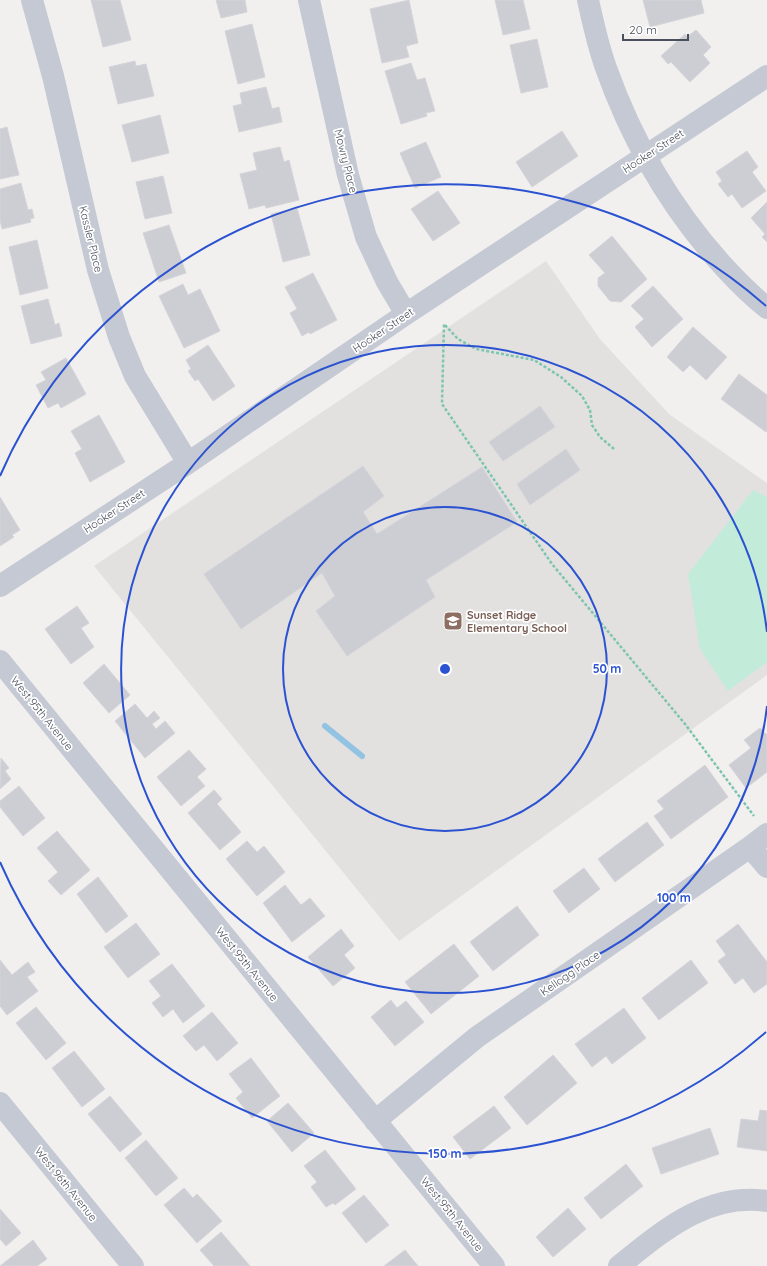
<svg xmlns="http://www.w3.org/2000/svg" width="767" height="1266" font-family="Quicksand,sans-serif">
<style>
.education{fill:#e2e1e0}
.green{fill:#c2ebda}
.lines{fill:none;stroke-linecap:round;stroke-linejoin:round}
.stream{stroke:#93c3e3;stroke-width:6}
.building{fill:#cdced3;stroke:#d4d4da}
.path{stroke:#7dc5b0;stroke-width:2.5;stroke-dasharray:3 2;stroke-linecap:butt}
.minor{stroke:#c4c9d3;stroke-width:22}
.tertiary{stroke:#c4c9d3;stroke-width:22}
.ring{fill:none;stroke:#2b52d0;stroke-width:2}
.labels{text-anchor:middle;stroke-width:3.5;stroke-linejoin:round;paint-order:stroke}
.street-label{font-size:11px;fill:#494f5b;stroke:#fff}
.education-label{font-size:11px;font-weight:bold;fill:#785e54;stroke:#fff;text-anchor:start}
.centre{fill:#2b52d0;stroke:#fff;stroke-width:2}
.ring-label{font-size:12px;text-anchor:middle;font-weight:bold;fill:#2b52d0;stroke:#fff;stroke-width:3.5;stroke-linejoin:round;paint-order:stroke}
</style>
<rect width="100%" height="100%" fill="#f2f0ef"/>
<path class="education" d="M546,261L600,339L669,414L767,483V675L399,941L94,566Z"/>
<path class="green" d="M753,490L767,497V662L728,691L700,649L688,574Z"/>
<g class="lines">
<path class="stream" d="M325,726L362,756"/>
</g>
<path class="building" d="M91,0H120L131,40L103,47Z
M216,0H245L247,12L221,18Z
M409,0L418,43L406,46L409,57L382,63L370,9Z
M495,0H523L530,29L503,35Z
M643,0H701L704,13L650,27Z
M252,24L265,77L238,84L225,31Z
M696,30L711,47L703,55L710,63L690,82L671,62L668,64L661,56L685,34L687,37Z
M537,39L548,87L521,93L510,45Z
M135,61L136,66L146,64L154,96L118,104L109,67Z
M411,63L417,80L425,78L435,111L426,113L427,116L401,124L385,71Z
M266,87L272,109L279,107L282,122L239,132L233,106L242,104L240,93Z
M160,115L169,153L132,162L122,125Z
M7,127L19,175L0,179V129Z
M562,131L578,156L532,187L516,162Z
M426,142L441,177L415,188L400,153Z
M280,147L284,162L289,160L299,200L266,208L265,205L249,209L240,174L257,170L253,153Z
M747,151L758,167L752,172L766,191L742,208L732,194L728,197L718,184L722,181L716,172Z
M163,176L172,213L145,219L136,182Z
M21,183L28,210L32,209L34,218L30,219L31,222L2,229L0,220V189Z
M438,191L460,223L433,241L411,209Z
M767,202V242L762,237L765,234L751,218Z
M297,208L310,255L283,262L271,214Z
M169,225L186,273L159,282L143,233Z
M612,236L647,279L621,302L610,301L598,286V278L605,273L589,255Z
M37,240L48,288L20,295L9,247Z
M313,273L337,320L310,334L309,332L302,336L290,313L297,309L285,287Z
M183,284L188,295L200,289L220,331L184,348L159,296Z
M653,286L683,319L652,347L635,327L644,319L631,306Z
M48,299L55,325L59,323L62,336L31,344L21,306Z
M693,327L727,357L706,380L690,365L683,372L667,357Z
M208,345L235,386L213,401L198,379L195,381L188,371L191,369L186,360Z
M66,358L86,394L61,408L58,403L48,408L36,385L46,380L41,372Z
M739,374L767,395V430L766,432L721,399Z
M540,406L555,427L503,461L489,442Z
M99,415L125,462L90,482L75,453L82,449L71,431Z
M566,449L580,470L530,505L517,484Z
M363,466L384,496L363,512L377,534L482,467L517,522L426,580L435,597L347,656L316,611L335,596L322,573L241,629L204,574Z
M0,497L20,530L12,535L14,537L0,546Z
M77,606L89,623L81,628L94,647L71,664L45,629Z
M104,664L130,695L109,713L83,683Z
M135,704L147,718L154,711L160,718L152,724L156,729L165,721L175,733L145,758L115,721Z
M760,728L767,735V772L746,788L729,765L751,748L744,740Z
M189,750L206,769L197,777L205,786L181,806L157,777Z
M1,758L9,768L5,771L11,779L0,789Z
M705,765L728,797L671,839L654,816L664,809L657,801Z
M19,786L45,818L23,836L0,807V801Z
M214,790L222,799L217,804L241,832L220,850L188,813Z
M647,822L664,845L615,882L598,859Z
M57,831L90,870L61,895L48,881L58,872L37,848Z
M247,841L257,852L264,846L285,872L257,896L226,859Z
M584,868L600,889L569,913L553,891Z
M98,877L128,916L106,933L77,894Z
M285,885L301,905L310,898L325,916L292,942L263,903Z
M517,906L539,935L493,971L470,942Z
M136,923L160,954L128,978L104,947Z
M738,924L767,962V984L754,993L743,978L735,984L718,961L726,955L716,941Z
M341,929L354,946L344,955L355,968L333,986L308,957Z
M454,944L479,976L431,1014L405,982Z
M0,960L12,975L28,962L35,972L27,977L38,991L7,1015L0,1006Z
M691,960L708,983L659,1020L642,998Z
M172,964L205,1006L183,1023L173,1009L163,1017L152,1003L161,996L149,981Z
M391,1000L397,1008L406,1001L424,1022L395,1046L371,1017Z
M36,1007L66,1043L46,1060L16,1023Z
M624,1008L646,1038L612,1064L606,1056L592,1067L575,1044Z
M212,1012L238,1043L217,1061L204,1045L196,1051L183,1036Z
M74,1051L105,1089L82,1107L52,1068Z
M553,1055L577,1083L527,1125L504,1097Z
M251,1058L280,1096L252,1118L236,1098L243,1092L229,1074Z
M110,1096L142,1134L120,1152L88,1114Z
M288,1103L314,1133L292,1152L267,1121Z
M494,1106L511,1128L470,1159L453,1137Z
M760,1110L767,1111V1151L737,1147L741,1119L758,1121Z
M710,1128L719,1154L661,1174L652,1148Z
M146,1140L178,1178L156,1196L125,1158Z
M325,1150L356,1189L335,1205L333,1203L326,1207L311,1187L317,1182L304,1166Z
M626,1164L643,1186L601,1219L584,1198Z
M184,1188L193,1198L197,1194L222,1221L197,1243L164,1205Z
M364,1195L389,1225L366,1243L342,1213Z
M568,1208L586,1229L553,1257L536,1237Z
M0,1209L21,1233L6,1246L0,1239Z
M221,1232L250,1266H214L200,1250Z
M33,1240L47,1259L37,1266H0Z
M405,1250L418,1266H384Z"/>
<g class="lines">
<path class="path" d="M614,449L600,437L592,425L590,410L582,396L561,377L534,360L476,349L458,339L444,324L442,404L552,564L685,724L754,816"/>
<path class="minor" d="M32,0L53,76L98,270L119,337L135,376L188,463
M309,0L348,175L366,237L387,282L406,314
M588,0C593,23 598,46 606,68C632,141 672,210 725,268C738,282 752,296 767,308
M0,586L188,463L406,314L767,76
M0,661L494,1266
M750,847L767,867
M375,1121L477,1037L750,847L767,834
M619,1266C663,1231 707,1192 767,1201"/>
<path class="tertiary" d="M0,1103L133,1266"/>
</g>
<g class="ring">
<circle cx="445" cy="669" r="162"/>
<path d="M767 706A324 324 0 1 1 767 632"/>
<path d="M766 1032A485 485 0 0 1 0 862M0 476A485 485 0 0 1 766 306"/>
</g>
<defs>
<g id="school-square" transform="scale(1)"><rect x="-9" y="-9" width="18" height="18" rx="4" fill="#8d6e63" stroke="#fff"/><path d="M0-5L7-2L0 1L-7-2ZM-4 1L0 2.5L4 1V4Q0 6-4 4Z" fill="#fff"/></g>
</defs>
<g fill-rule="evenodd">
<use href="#school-square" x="453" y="621"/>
</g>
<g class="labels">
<g class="street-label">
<text transform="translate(653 151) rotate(-33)" y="4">Hooker Street</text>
<text transform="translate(346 161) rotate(76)" y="4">Mowry Place</text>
<text transform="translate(91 239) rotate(76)" y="4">Kassler Place</text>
<text transform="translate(383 330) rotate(-34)" y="4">Hooker Street</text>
<text transform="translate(114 511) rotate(-33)" y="4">Hooker Street</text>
<text transform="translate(42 713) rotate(51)" y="4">West 95th Avenue</text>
<text transform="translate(247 964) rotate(51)" y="4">West 95th Avenue</text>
<text transform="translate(570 973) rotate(-35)" y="4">Kellogg Place</text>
<text transform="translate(66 1184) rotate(51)" y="4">West 96th Avenue</text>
<text transform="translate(452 1214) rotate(51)" y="4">West 95th Avenue</text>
</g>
<g class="education-label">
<text x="467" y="619">Sunset Ridge<tspan x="467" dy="13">Elementary School</tspan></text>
</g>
</g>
<circle cx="445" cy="669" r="6" class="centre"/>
<g class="ring-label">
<text x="607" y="673">50 m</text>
<text x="674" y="902">100 m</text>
<text x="445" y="1158">150 m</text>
</g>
<path d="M623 34v6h65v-6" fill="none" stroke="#494f5b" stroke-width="2"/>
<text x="629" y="34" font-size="12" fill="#494f5b" stroke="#ffffff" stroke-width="3" paint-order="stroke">20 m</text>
</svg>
